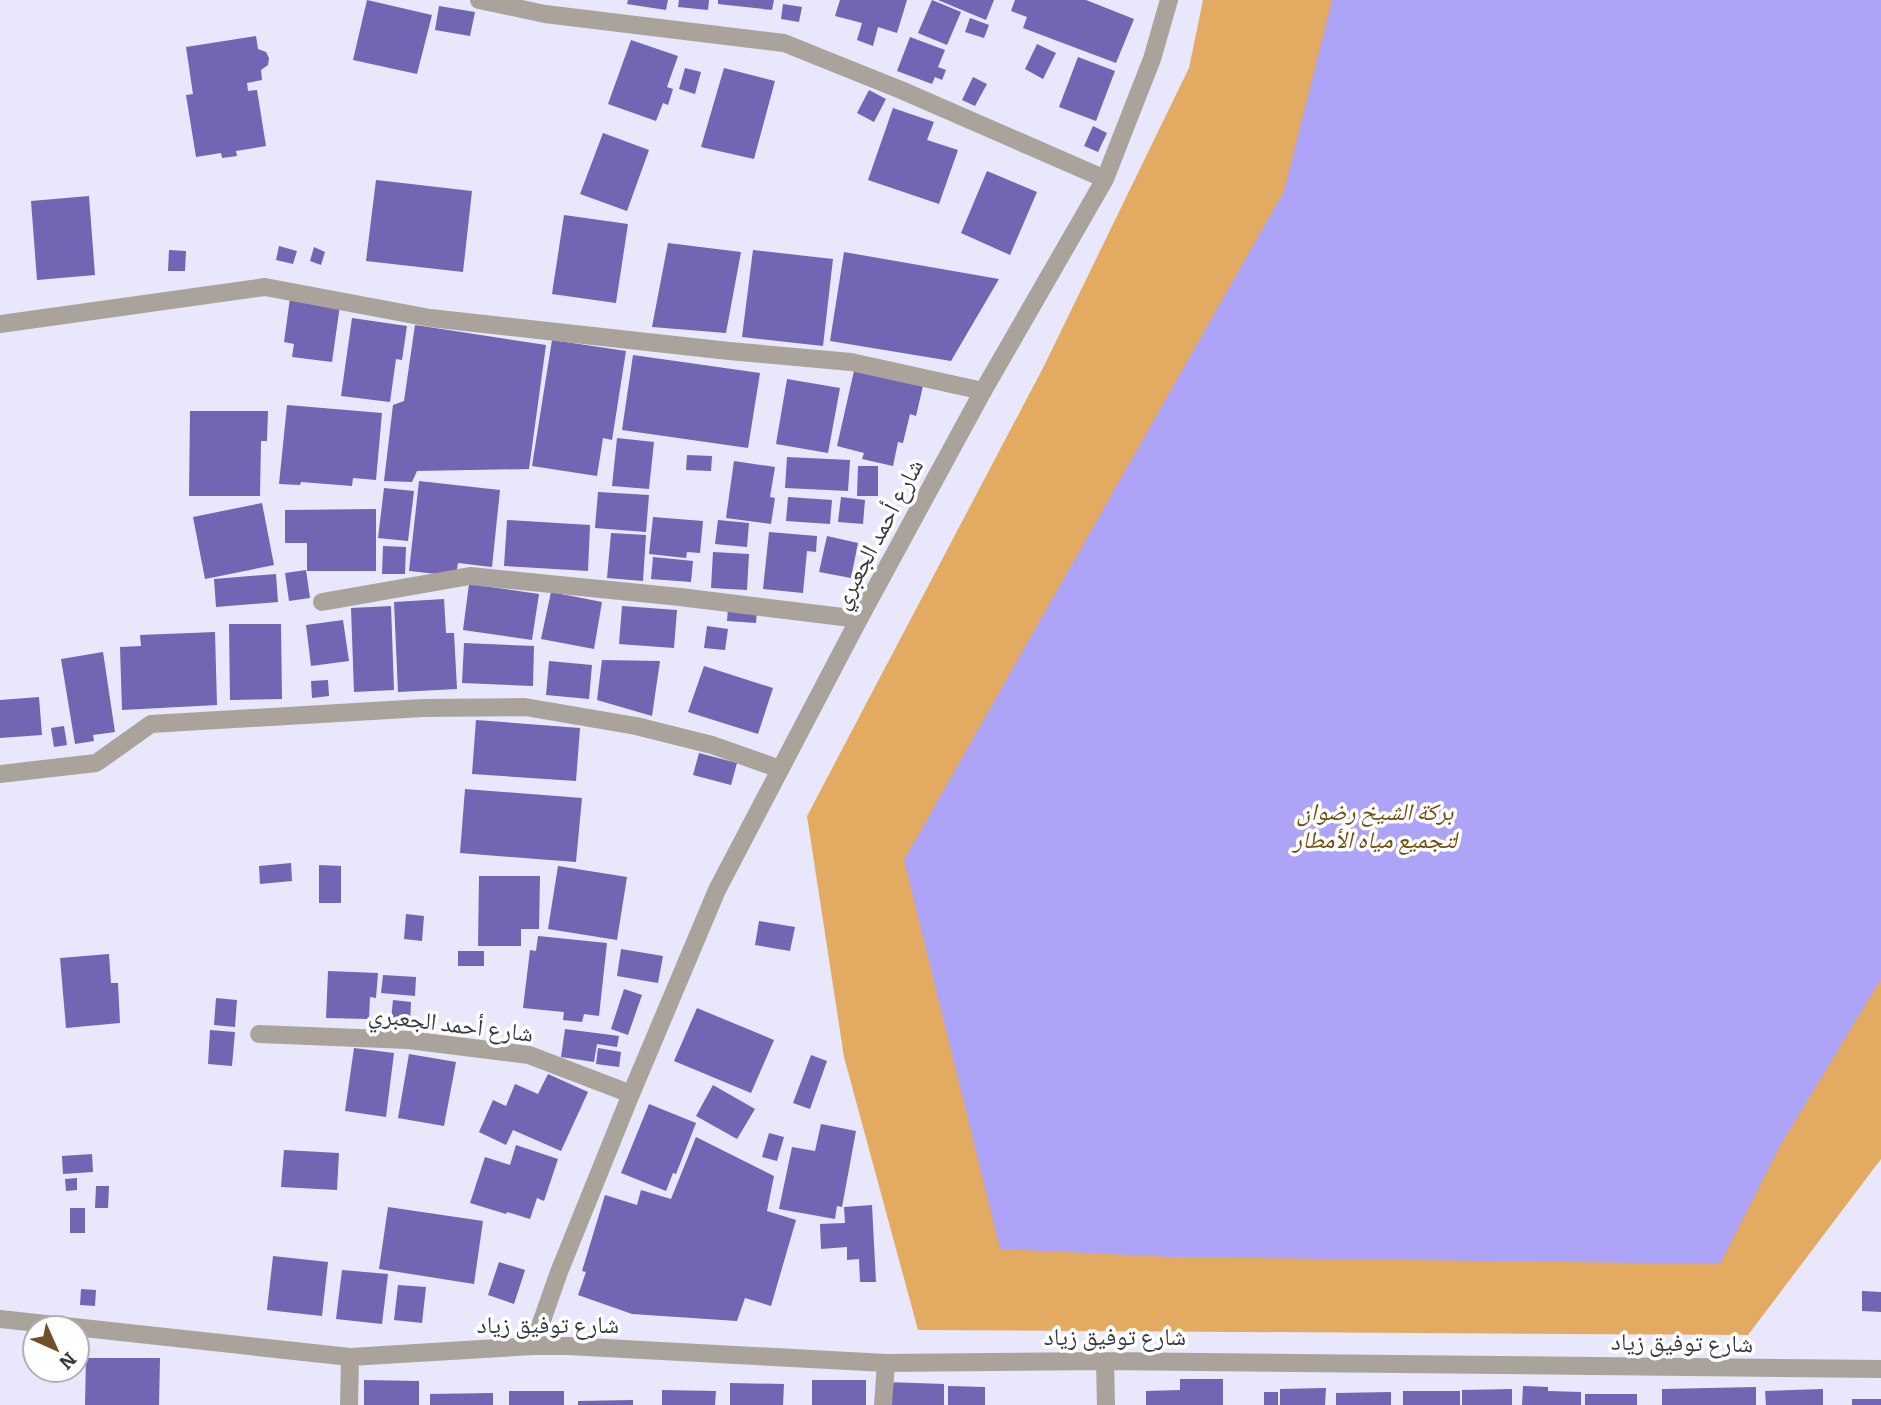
<svg xmlns="http://www.w3.org/2000/svg" width="1881" height="1405" font-family="Bitter,'Noto Naskh Arabic',serif">
<style>
.green{fill:#e3ab61}
.water{fill:#ada3f7}
.building{fill:#7165b4}
.lines{fill:none;stroke-linecap:round;stroke-linejoin:round}
.lane{stroke:#a9a39b;stroke-width:18}
.street{stroke:#a9a39b;stroke-width:18}
.labels{text-anchor:middle;stroke-width:7;stroke-linejoin:round;paint-order:stroke}
.street-label{font-size:24px;fill:#393941;stroke:#fff}
.park-label{font-size:24px;font-style:italic;fill:#744c0e;stroke:#fff}
</style>
<rect width="100%" height="100%" fill="#e8e7fb"/>
<path class="green" d="M1203,0H1881V1159L1748,1335L918,1330L844,1057L807,816L1044,366L1189,68Z"/>
<path class="water" d="M1332,0H1881V979L1780,1146L1720,1264L1171,1257L1000,1249L904,860L1284,191Z"/>
<path class="building" d="M367,0L432,15L417,74L353,60Z
M628,0H668L666,10L627,4Z
M679,0H709L708,10L678,7Z
M718,0H774L772,10L718,4Z
M840,0H907L897,33L878,27L873,46L857,40L862,23L835,16Z
M932,0L961,12L947,45L918,33Z
M938,0H994L986,20Z
M1015,0H1086L1134,19L1116,63L1023,28L1027,17L1011,11Z
M783,4L802,7L799,22L781,19Z
M439,6L475,12L470,36L435,30Z
M970,18L989,25L984,38L965,32Z
M256,36L258,49L266,52L269,58L268,65L261,70L262,80L247,83L248,91L257,90L266,146L236,151L237,156L222,158L221,153L196,157L186,95L193,94L186,47Z
M910,37L945,50L938,67L946,70L942,80L935,77L932,84L897,71Z
M631,40L678,56L667,87L673,89L668,105L663,103L656,121L608,104Z
M1037,44L1056,53L1043,79L1025,69Z
M1078,57L1115,71L1096,121L1059,107Z
M685,68L701,72L695,94L679,89Z
M724,68L775,81L754,159L701,147Z
M973,77L987,84L975,106L962,100Z
M869,90L886,99L874,122L857,113Z
M893,108L934,122L927,140L958,150L939,204L868,180Z
M1093,126L1107,133L1098,152L1084,146Z
M603,133L649,150L627,211L580,194Z
M987,171L1037,192L1010,255L961,233Z
M376,180L472,191L463,272L366,261Z
M89,196L95,275L37,280L31,201Z
M564,215L628,224L616,303L552,294Z
M668,243L741,252L726,333L652,327Z
M279,246L297,251L293,264L276,260Z
M314,247L325,252L321,265L310,261Z
M169,250L186,251L185,271H168Z
M753,250L833,259L823,346L742,337Z
M844,252L999,279L951,361L830,341Z
M290,298L340,305L332,362L292,357L294,344L284,342Z
M352,318L407,326L402,360L396,359L390,402L341,396Z
M415,325L546,345L529,469L417,471L412,482L384,481L393,405L404,401Z
M552,340L626,351L612,440L603,438L597,476L532,466Z
M633,355L760,373L748,448L622,430Z
M854,371L923,386L916,416L910,414L903,443L898,442L893,466L862,459L864,453L837,446Z
M787,379L840,388L828,453L776,444Z
M287,405L382,413L376,480L353,478L352,486L301,482L300,485L279,484Z
M190,411H268L267,441H261L260,496H189Z
M617,438L654,442L649,489L612,486Z
M687,455L712,456L711,471L686,470Z
M787,457L850,460L848,491L785,488Z
M734,461L775,467L770,497L775,498L771,524L726,518Z
M858,466H878V496H857Z
M419,481L500,490L492,567L458,563L456,576L409,571Z
M384,488L414,491L408,541L378,538Z
M598,492L649,495L646,532L595,528Z
M788,497L832,500L830,524L786,521Z
M841,497L865,500L863,524L838,522Z
M262,503L274,565L205,579L193,517Z
M376,509V571H307V543H285V510Z
M653,517L703,521L700,553L687,552L686,558L649,554Z
M507,520L590,525L588,571L504,566Z
M718,520L749,523L747,547L715,544Z
M769,532L817,536L816,552L807,551L803,593L763,589Z
M611,533L646,535L643,581L607,578Z
M827,536L858,543L851,578L819,572Z
M383,546L406,547L405,574H382Z
M713,552L749,554L747,590L711,588Z
M653,557L693,561L691,582L651,579Z
M306,570L310,598L289,601L285,573Z
M276,574L278,602L216,607L214,579Z
M469,584L539,594L532,640L463,630Z
M551,592L602,602L594,649L541,639Z
M444,599L446,633H454L457,689L398,692L394,602Z
M391,606L394,690L354,692L351,608Z
M622,606L677,610L674,648L619,644Z
M728,608L757,610L756,623L727,621Z
M343,620L349,661L311,666L306,625Z
M229,624H281L282,699L230,700Z
M707,626L728,629L725,650L704,648Z
M215,632L217,705L122,710L120,647L141,646L140,635Z
M464,643L534,646L533,686L462,683Z
M103,652L115,732L93,735L94,741L75,744L61,659Z
M602,660L660,661L652,716L597,700Z
M549,661L592,665L589,699L546,695Z
M704,666L773,688L758,734L688,712Z
M328,680L329,696L312,698L311,681Z
M39,697L42,735L0,738V700Z
M476,720L580,728L576,781L472,774Z
M64,726L67,745L54,747L51,728Z
M699,753L737,763L731,785L693,775Z
M465,789L582,798L576,862L460,853Z
M291,863L292,881L260,884L259,866Z
M319,865L341,866V903H319Z
M558,866L627,877L617,940L548,929Z
M479,876H540L539,929H521V946H478Z
M406,914L424,916L422,941L404,939Z
M759,921L795,927L790,951L755,945Z
M538,936L607,943L599,1016L584,1014L582,1022L563,1020L564,1012L523,1008L530,950L536,951Z
M621,949L663,956L658,983L617,976Z
M458,951H484V966H458Z
M109,954L111,983H118L120,1023L66,1028L60,958Z
M328,971L378,973L376,998L370,997L369,1019L326,1018Z
M383,975L416,977L415,996L381,993Z
M624,989L642,995L628,1035L611,1029Z
M216,998L237,1000L235,1027L214,1025Z
M393,1000L411,1002L410,1022L391,1020Z
M697,1008L774,1040L751,1093L674,1061Z
M565,1029L619,1036L617,1047L597,1044L594,1062L561,1057Z
M210,1030L235,1032L232,1066L208,1064Z
M354,1048L394,1053L386,1117L345,1111Z
M598,1048L621,1052L619,1067L596,1064Z
M409,1054L456,1062L444,1126L398,1118Z
M811,1055L827,1061L810,1109L793,1103Z
M548,1074L588,1092L561,1151L513,1130L506,1145L479,1132L493,1100L506,1106L515,1084L538,1094Z
M713,1085L755,1109L737,1139L696,1116Z
M649,1104L696,1123L676,1174L673,1173L666,1191L621,1173Z
M821,1124L856,1131L842,1207L837,1206L835,1219L779,1209L792,1147L815,1151Z
M769,1133L784,1137L777,1161L762,1157Z
M696,1137L774,1176L767,1211L796,1220L771,1306L745,1298L737,1321L632,1314L578,1295L586,1272L582,1271L605,1195L637,1205L641,1190L671,1199Z
M516,1145L558,1159L544,1201L537,1198L530,1219L507,1212L506,1214L470,1203L485,1157L510,1165Z
M284,1150L339,1153L337,1190L281,1187Z
M92,1154L93,1172L63,1174L62,1156Z
M77,1178V1190L66,1191L65,1179Z
M96,1186H109L108,1208H95Z
M872,1205L876,1282H860L859,1259L847,1260V1247L821,1249L820,1224L845,1223L844,1207Z
M388,1207L483,1221L474,1284L379,1269Z
M70,1208H85V1233H70Z
M273,1256L328,1262L322,1316L267,1310Z
M499,1262L525,1270L514,1304L488,1295Z
M342,1270L388,1274L382,1324L336,1319Z
M398,1285L426,1287L422,1323L394,1320Z
M81,1289L96,1290L95,1306L80,1305Z
M1862,1291L1881,1292V1312L1862,1311Z
M86,1358H160L159,1405H85Z
M1180,1379H1223V1405H1146V1391L1180,1390Z
M364,1380L419,1381V1405H364Z
M812,1380H866V1405H812Z
M885,1382L944,1384V1405H885Z
M730,1383L784,1384L783,1405H730Z
M948,1386L985,1387V1405H948Z
M1523,1386L1548,1387V1391L1581,1392V1405H1522Z
M1756,1387V1405H1662V1389Z
M1326,1388L1325,1405H1280V1389Z
M1512,1389V1405H1462V1390Z
M1823,1389V1405H1766L1765,1391Z
M662,1390L716,1391L715,1405H662Z
M509,1391H564V1405H509Z
M1403,1391H1460V1405H1403Z
M1264,1392H1278V1405H1264Z
M1391,1392V1405H1336V1393Z
M493,1393V1405H430V1394Z
M1585,1394H1637V1405H1585Z
M1852,1399H1881V1405H1852Z
M633,1400V1405H578V1401Z"/>
<g class="lines">
<path class="lane" d="M0,324L265,287L430,318L729,351L851,362L983,391
M322,602L470,576L680,597L859,619
M0,774L96,763L151,724L423,708L525,707L636,726L712,745L780,769"/>
<path class="street" d="M479,0L545,14L784,43L901,90L1105,179
M259,1034L408,1040L529,1055L631,1094L717,890L859,619L983,391L1105,179L1152,59L1169,0
M0,1319L350,1357L533,1346H568L886,1363L1105,1361L1881,1369
M533,1346L559,1272L631,1094
M1105,1361L1106,1405
M349,1405L350,1357
M883,1405L886,1363"/>
</g>
<g class="labels">
<g class="street-label">
<text transform="translate(878 534) rotate(-62)" y="8">شارع أحمد الجعبري</text>
<text transform="translate(451 1024) rotate(7)" y="8">شارع أحمد الجعبري</text>
<text x="548" y="1333">شارع توفيق زياد</text>
<text x="1115" y="1345">شارع توفيق زياد</text>
<text transform="translate(1682 1343) rotate(1)" y="8">شارع توفيق زياد</text>
</g>
<g class="park-label">
<text x="1375" y="820">بركة الشيخ رضوان<tspan x="1375" dy="28">لتجميع مياه الأمطار</tspan></text>
</g>
</g>
<g transform="translate(56 1349) rotate(135)"><circle r="33" fill="#ffffff" stroke="#b0b0b3" stroke-width="2"/>
<path d="M0-5L12 26L0 18L-12 26Z" fill="#705026"/>
<text y="-10" font-size="19" font-weight="bold" text-anchor="middle" fill="#393941">N</text>
</g>
</svg>
